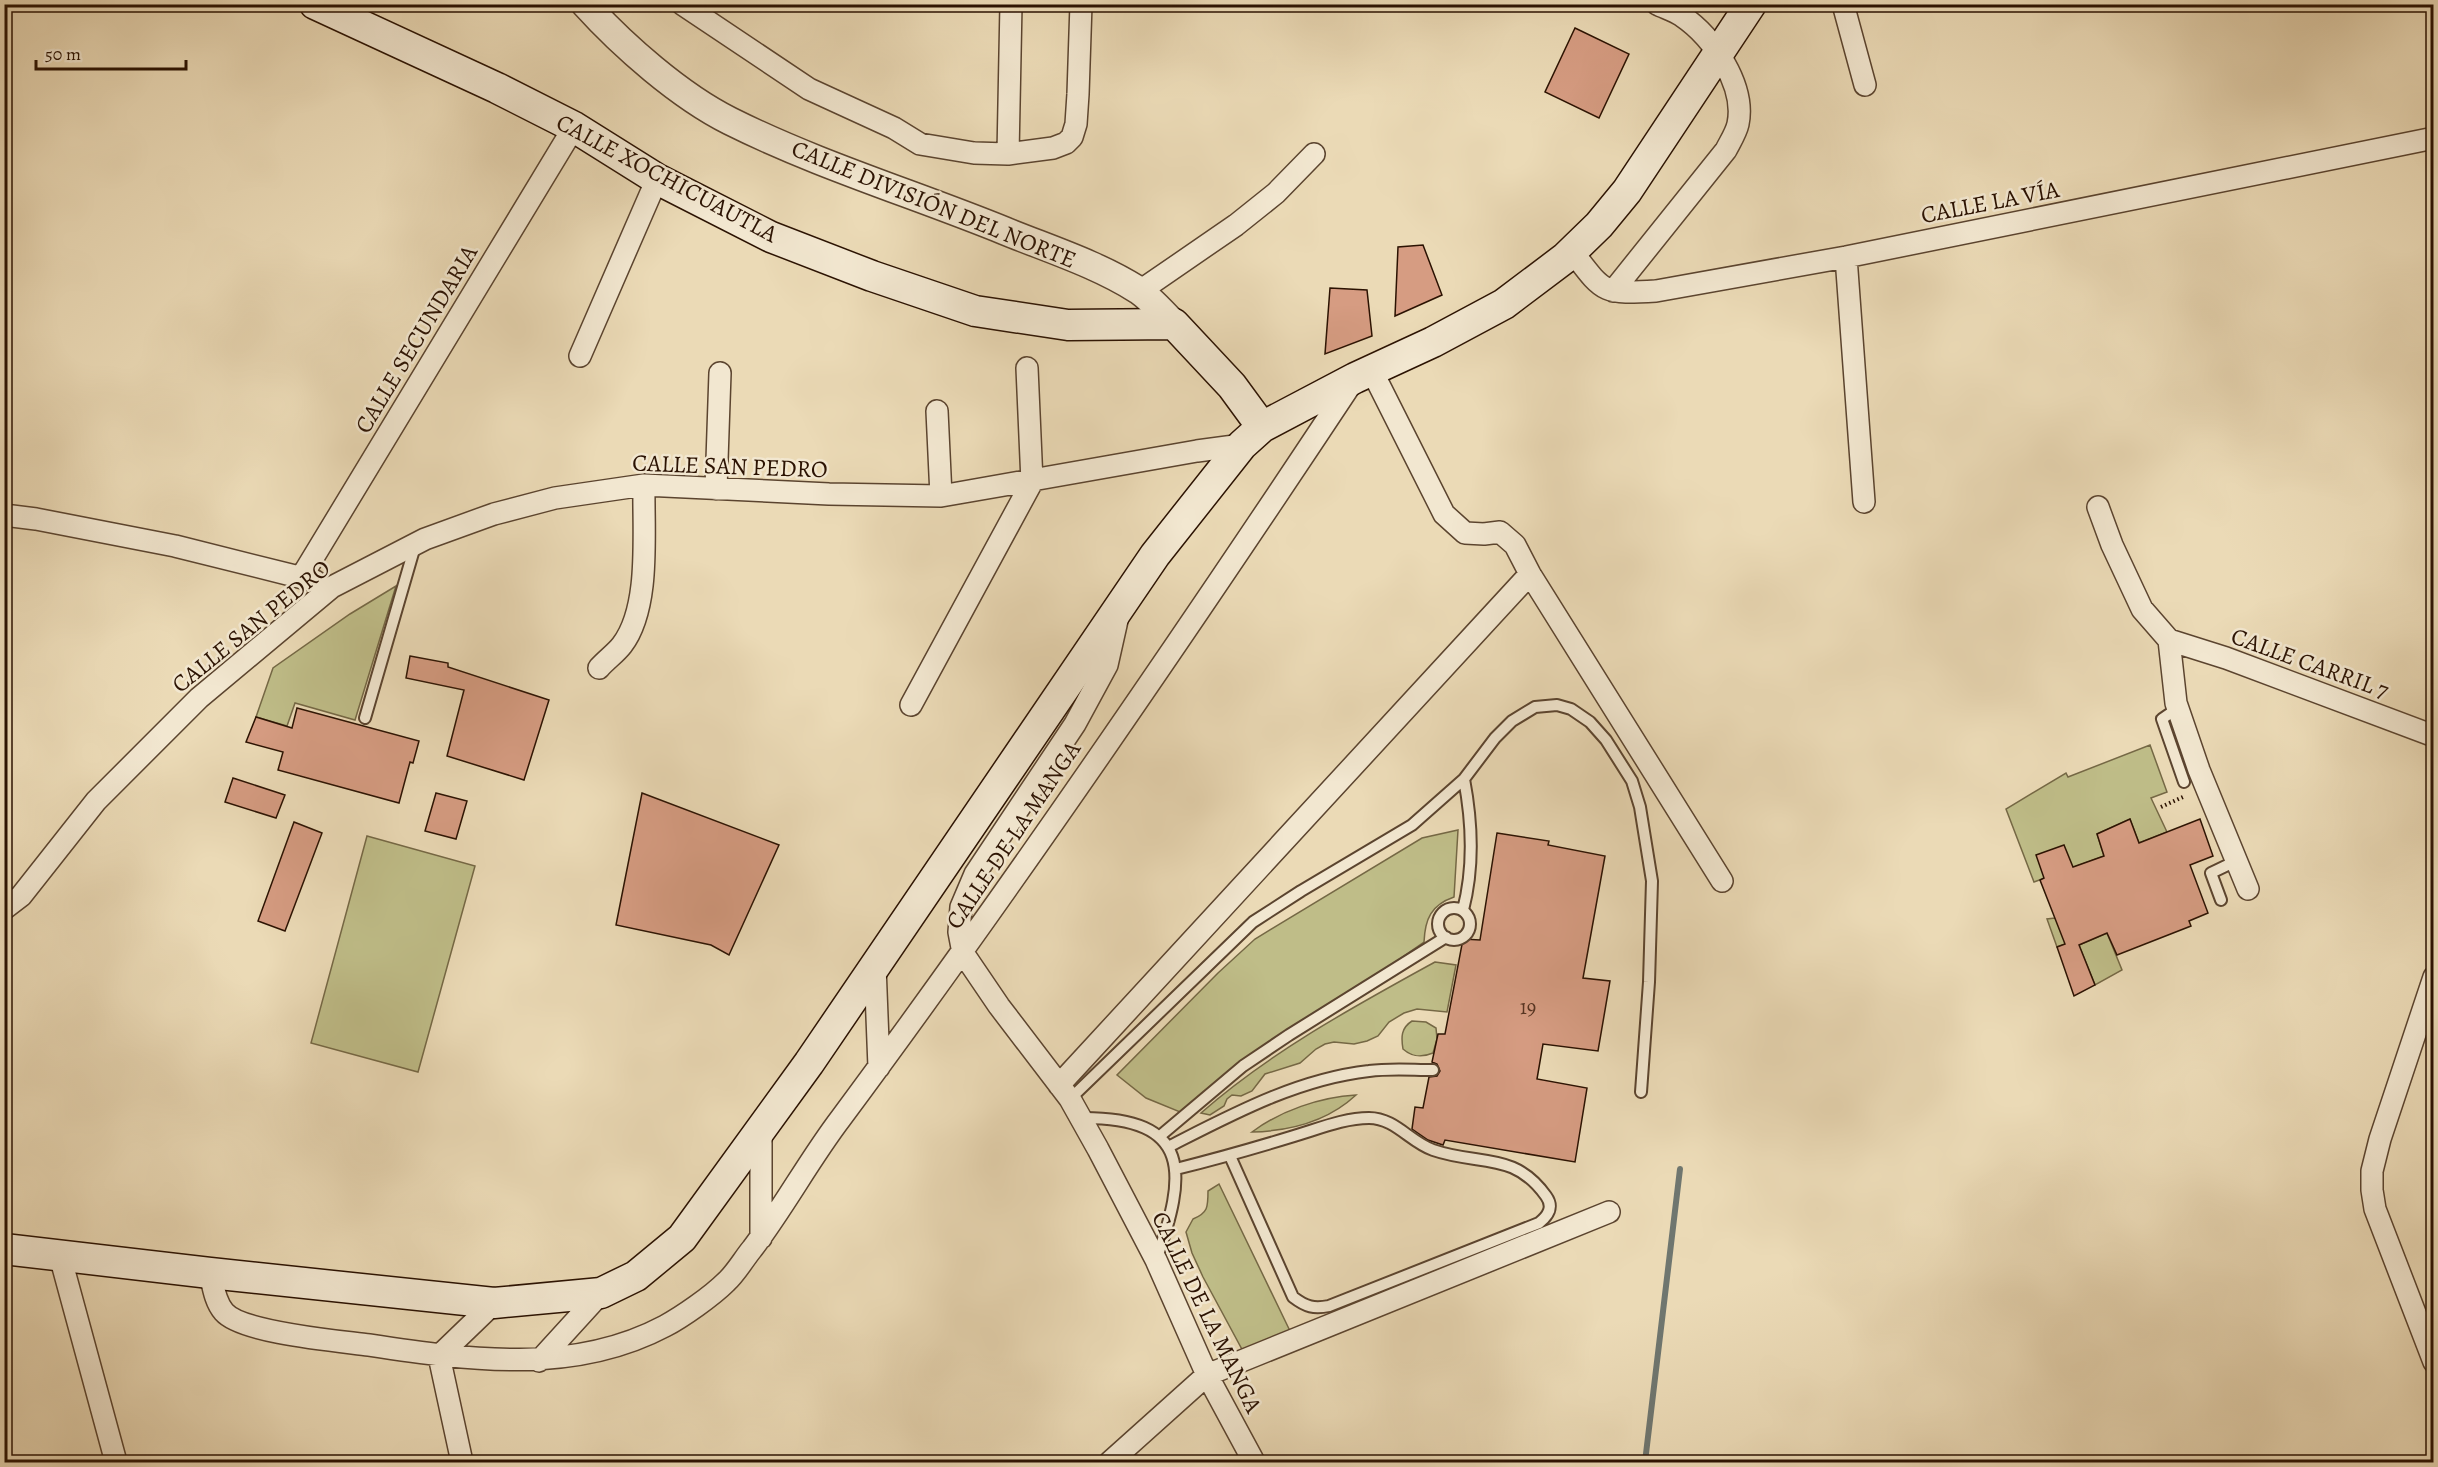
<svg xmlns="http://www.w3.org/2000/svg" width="2438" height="1467" font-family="Alegreya,serif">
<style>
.green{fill:#bfbd88;stroke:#756845;stroke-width:1.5}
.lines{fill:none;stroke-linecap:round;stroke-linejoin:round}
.stream{stroke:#6f766f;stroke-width:6}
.building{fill:#d69c82;stroke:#2b1202;stroke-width:1.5}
.service-casing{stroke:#5b442f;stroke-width:14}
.minor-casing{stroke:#5b442f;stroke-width:24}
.tertiary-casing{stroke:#5b442f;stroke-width:30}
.secondary-casing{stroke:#2b1202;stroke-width:33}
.path{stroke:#2b1202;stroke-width:4;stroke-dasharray:1.5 3;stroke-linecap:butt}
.service{stroke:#f2e7d0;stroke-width:10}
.minor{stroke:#f2e7d0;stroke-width:21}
.tertiary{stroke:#f2e7d0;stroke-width:27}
.secondary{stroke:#f2e7d0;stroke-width:30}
.labels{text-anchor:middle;stroke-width:5;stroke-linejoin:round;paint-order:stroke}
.number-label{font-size:21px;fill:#563422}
.street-label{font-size:24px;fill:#2b1202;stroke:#f2e7d0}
</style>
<rect width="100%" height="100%" fill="#ebdab6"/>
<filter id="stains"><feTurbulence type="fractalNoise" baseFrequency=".00333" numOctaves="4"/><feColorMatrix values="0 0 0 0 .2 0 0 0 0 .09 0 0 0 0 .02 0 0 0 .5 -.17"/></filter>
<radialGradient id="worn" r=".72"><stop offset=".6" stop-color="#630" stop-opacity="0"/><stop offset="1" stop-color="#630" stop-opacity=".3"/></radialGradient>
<path class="green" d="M396,586L355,720L295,703L287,726L256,717L273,668L350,614Z
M2150,745L2167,792L2151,798L2167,832L2139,843L2130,819L2097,834L2104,856L2034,882L2006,809L2066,773L2068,777Z
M1458,830L1454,897C1431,905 1425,919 1424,942L1180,1112L1146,1098L1117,1075L1218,973L1255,939L1422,838Z
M367,836L475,866L418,1072L311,1043Z
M2055,918L2076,940L2057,947L2047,919Z
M2107,933L2122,970L2095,985L2079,945Z
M1435,962L1456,965L1447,1012L1417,1009L1404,1013L1389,1022L1378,1036L1367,1041L1354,1044L1334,1042L1325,1044L1316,1049L1300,1063L1265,1074L1252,1091L1241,1096L1232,1095L1227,1099L1224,1106L1210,1115L1201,1113C1270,1052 1355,1006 1435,962Z
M1412,1021L1426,1022L1436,1028L1437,1039L1433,1053C1421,1058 1412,1057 1403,1049C1401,1037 1401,1028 1412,1021Z
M1356,1095C1327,1122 1291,1131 1252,1132C1280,1111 1320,1097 1356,1095Z
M1219,1184L1291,1333L1244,1353L1203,1277L1192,1253L1186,1232L1193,1219C1208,1213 1208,1207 1208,1191Z"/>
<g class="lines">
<path class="stream" d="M1645,1462L1680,1169"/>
</g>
<path class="building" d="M1575,28L1629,54L1599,118L1545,92Z
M1423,245L1442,295L1395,316L1398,247Z
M1330,288L1367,290L1372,336L1325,354Z
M410,656L448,663V667L549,700L524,780L447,756L464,690L406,678Z
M297,708L419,741L413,763L410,762L399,803L278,770L283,752L246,742L256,717L292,728Z
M233,778L285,795L276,818L225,802Z
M436,793L467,801L456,839L425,831Z
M642,793L779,845L729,955L711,945L616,925Z
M2130,819L2139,843L2200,819L2213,856L2190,865L2208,913L2189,921L2191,926L2117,955L2107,933L2079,945L2095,985L2074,996L2057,947L2065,944L2040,880L2044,878L2036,855L2064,845L2073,867L2104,856L2097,834Z
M294,822L322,833L285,931L258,921Z
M1497,833L1549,841L1548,845L1605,856L1583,978L1610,981L1598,1051L1543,1044L1537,1079L1587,1088L1575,1162L1445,1140L1443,1145L1428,1140L1412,1129L1415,1107L1423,1108L1429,1077L1437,1076L1440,1071L1437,1064L1432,1062L1438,1034H1445L1463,939L1480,940Z"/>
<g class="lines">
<g class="service-casing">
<path id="service" d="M2178,708L2162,719L2184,782
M365,718L415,546
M2221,900L2211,873L2236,861
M1438 924a16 16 0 1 1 32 0a16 16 0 1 1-32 0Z
M1463,910C1474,868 1472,821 1464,779
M1070,1099L1253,922L1301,891L1412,825L1464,779L1495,738L1512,721L1535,707L1557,705L1571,709L1590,722L1606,740L1632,781L1640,807L1652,881L1649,982L1641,1092
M1081,1118C1193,1117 1187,1174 1156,1260
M1160,1136L1243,1066L1289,1035L1446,937
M1168,1147C1231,1115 1297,1079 1369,1071C1390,1068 1412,1070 1433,1070
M1176,1169C1216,1159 1255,1148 1294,1136C1318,1129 1344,1118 1369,1118C1395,1118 1410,1142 1433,1150C1479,1166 1514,1151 1546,1196C1554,1207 1548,1216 1539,1223L1329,1306C1314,1309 1306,1307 1293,1297L1230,1156"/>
</g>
<g class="minor-casing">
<path id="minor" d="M682,4L809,89L894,128L920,144L974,153L1008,154L1053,148L1066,143L1072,137L1076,124L1078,94L1081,4
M1843,4L1865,85
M1008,154L1011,4
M1572,251C1604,293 1602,294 1656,291L1846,257L2434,138
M1846,257L1864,502
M1140,291L1236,225L1276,193L1314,154
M1613,291L1726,150C1730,142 1736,133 1738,124C1746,86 1713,37 1682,16C1675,11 1665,8 1657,4
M580,356L657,179
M1372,371L1444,514L1465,533L1484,534L1500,532L1515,545L1530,574L1722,881
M937,411L941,496
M716,489L720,373
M2098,507L2112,545L2142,609L2169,640L2176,703L2199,770L2248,889
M4,515L36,519L175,546L315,581
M302,576L574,127
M1118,616L1107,665L1075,724L975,874L961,907L959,932L963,953L999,1006L1070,1099L1098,1149L1156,1260L1207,1375L1254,1462
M2169,640L2226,658L2434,736
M599,668C606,660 616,653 622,645C651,607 643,532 644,485
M911,705L1032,482L1027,368
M4,909L21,896L96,801L199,698L332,587L425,539L494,514L555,498L644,485L829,494L941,496L1197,451L1242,445
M875,966L879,1067
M2434,977L2380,1139L2372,1171V1190L2375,1209L2434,1362
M1059,1085L1530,574
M761,1238V1129
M60,1256L116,1462
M210,1273C213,1286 215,1302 224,1312C242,1333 339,1341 369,1345C468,1360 573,1375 665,1326C682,1317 712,1296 726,1282C736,1273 743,1260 752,1249C784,1207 809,1160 841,1118C1019,878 1188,630 1353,381
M539,1361L601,1293
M462,1462L439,1356L494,1303
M1110,1462L1207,1375L1609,1212"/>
</g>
<g class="tertiary-casing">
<path id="tertiary" d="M585,4C623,46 680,96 730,121C818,165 914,194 1005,231C1049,249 1097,264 1138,290C1151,299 1163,313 1174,324"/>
</g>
<g class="secondary-casing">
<path id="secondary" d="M315,4L497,88L574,127L657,179L771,237L872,276L975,311L1068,325L1174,324L1232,386L1262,427
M4,1249L210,1273L494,1303L601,1293L636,1276L682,1238L809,1063L1155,555L1242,445L1262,427L1355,378L1433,342L1504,304L1565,258L1599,225L1627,191L1751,4"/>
</g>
<path class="path" d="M2161,807L2183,797"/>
<use href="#service" class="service"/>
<use href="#minor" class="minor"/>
<use href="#tertiary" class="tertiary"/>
<use href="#secondary" class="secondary"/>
</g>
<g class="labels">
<g class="number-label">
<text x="1528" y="1014">19</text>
</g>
<g class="street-label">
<text transform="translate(667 178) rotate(28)" y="8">CALLE XOCHICUAUTLA</text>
<text transform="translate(1990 202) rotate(-11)" y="8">CALLE LA VÍA</text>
<text transform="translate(934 204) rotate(22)" y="8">CALLE DIVISIÓN DEL NORTE</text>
<text transform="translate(416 339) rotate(-59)" y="8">CALLE SECUNDARIA</text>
<text transform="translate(730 466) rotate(2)" y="8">CALLE SAN PEDRO</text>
<text transform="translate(251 626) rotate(-39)" y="8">CALLE SAN PEDRO</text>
<text transform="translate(2310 663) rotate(20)" y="8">CALLE CARRIL 7</text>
<text transform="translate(1013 835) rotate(-56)" y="8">CALLE DE LA MANGA</text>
<text transform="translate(1207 1312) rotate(64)" y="8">CALLE DE LA MANGA</text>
</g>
</g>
<rect width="2438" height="1467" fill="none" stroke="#ebdab6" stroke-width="24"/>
<rect x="6" y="6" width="2426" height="1455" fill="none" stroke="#2b1202" stroke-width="3"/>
<rect x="12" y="12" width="2414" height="1443" fill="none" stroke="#2b1202" stroke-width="1.5"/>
<path d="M36 60v9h150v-9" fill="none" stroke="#2b1202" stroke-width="3"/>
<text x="45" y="60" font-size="18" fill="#2b1202" stroke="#f2e7d0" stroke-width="4.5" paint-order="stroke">50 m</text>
<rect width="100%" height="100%" filter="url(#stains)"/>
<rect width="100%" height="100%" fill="url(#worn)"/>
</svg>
